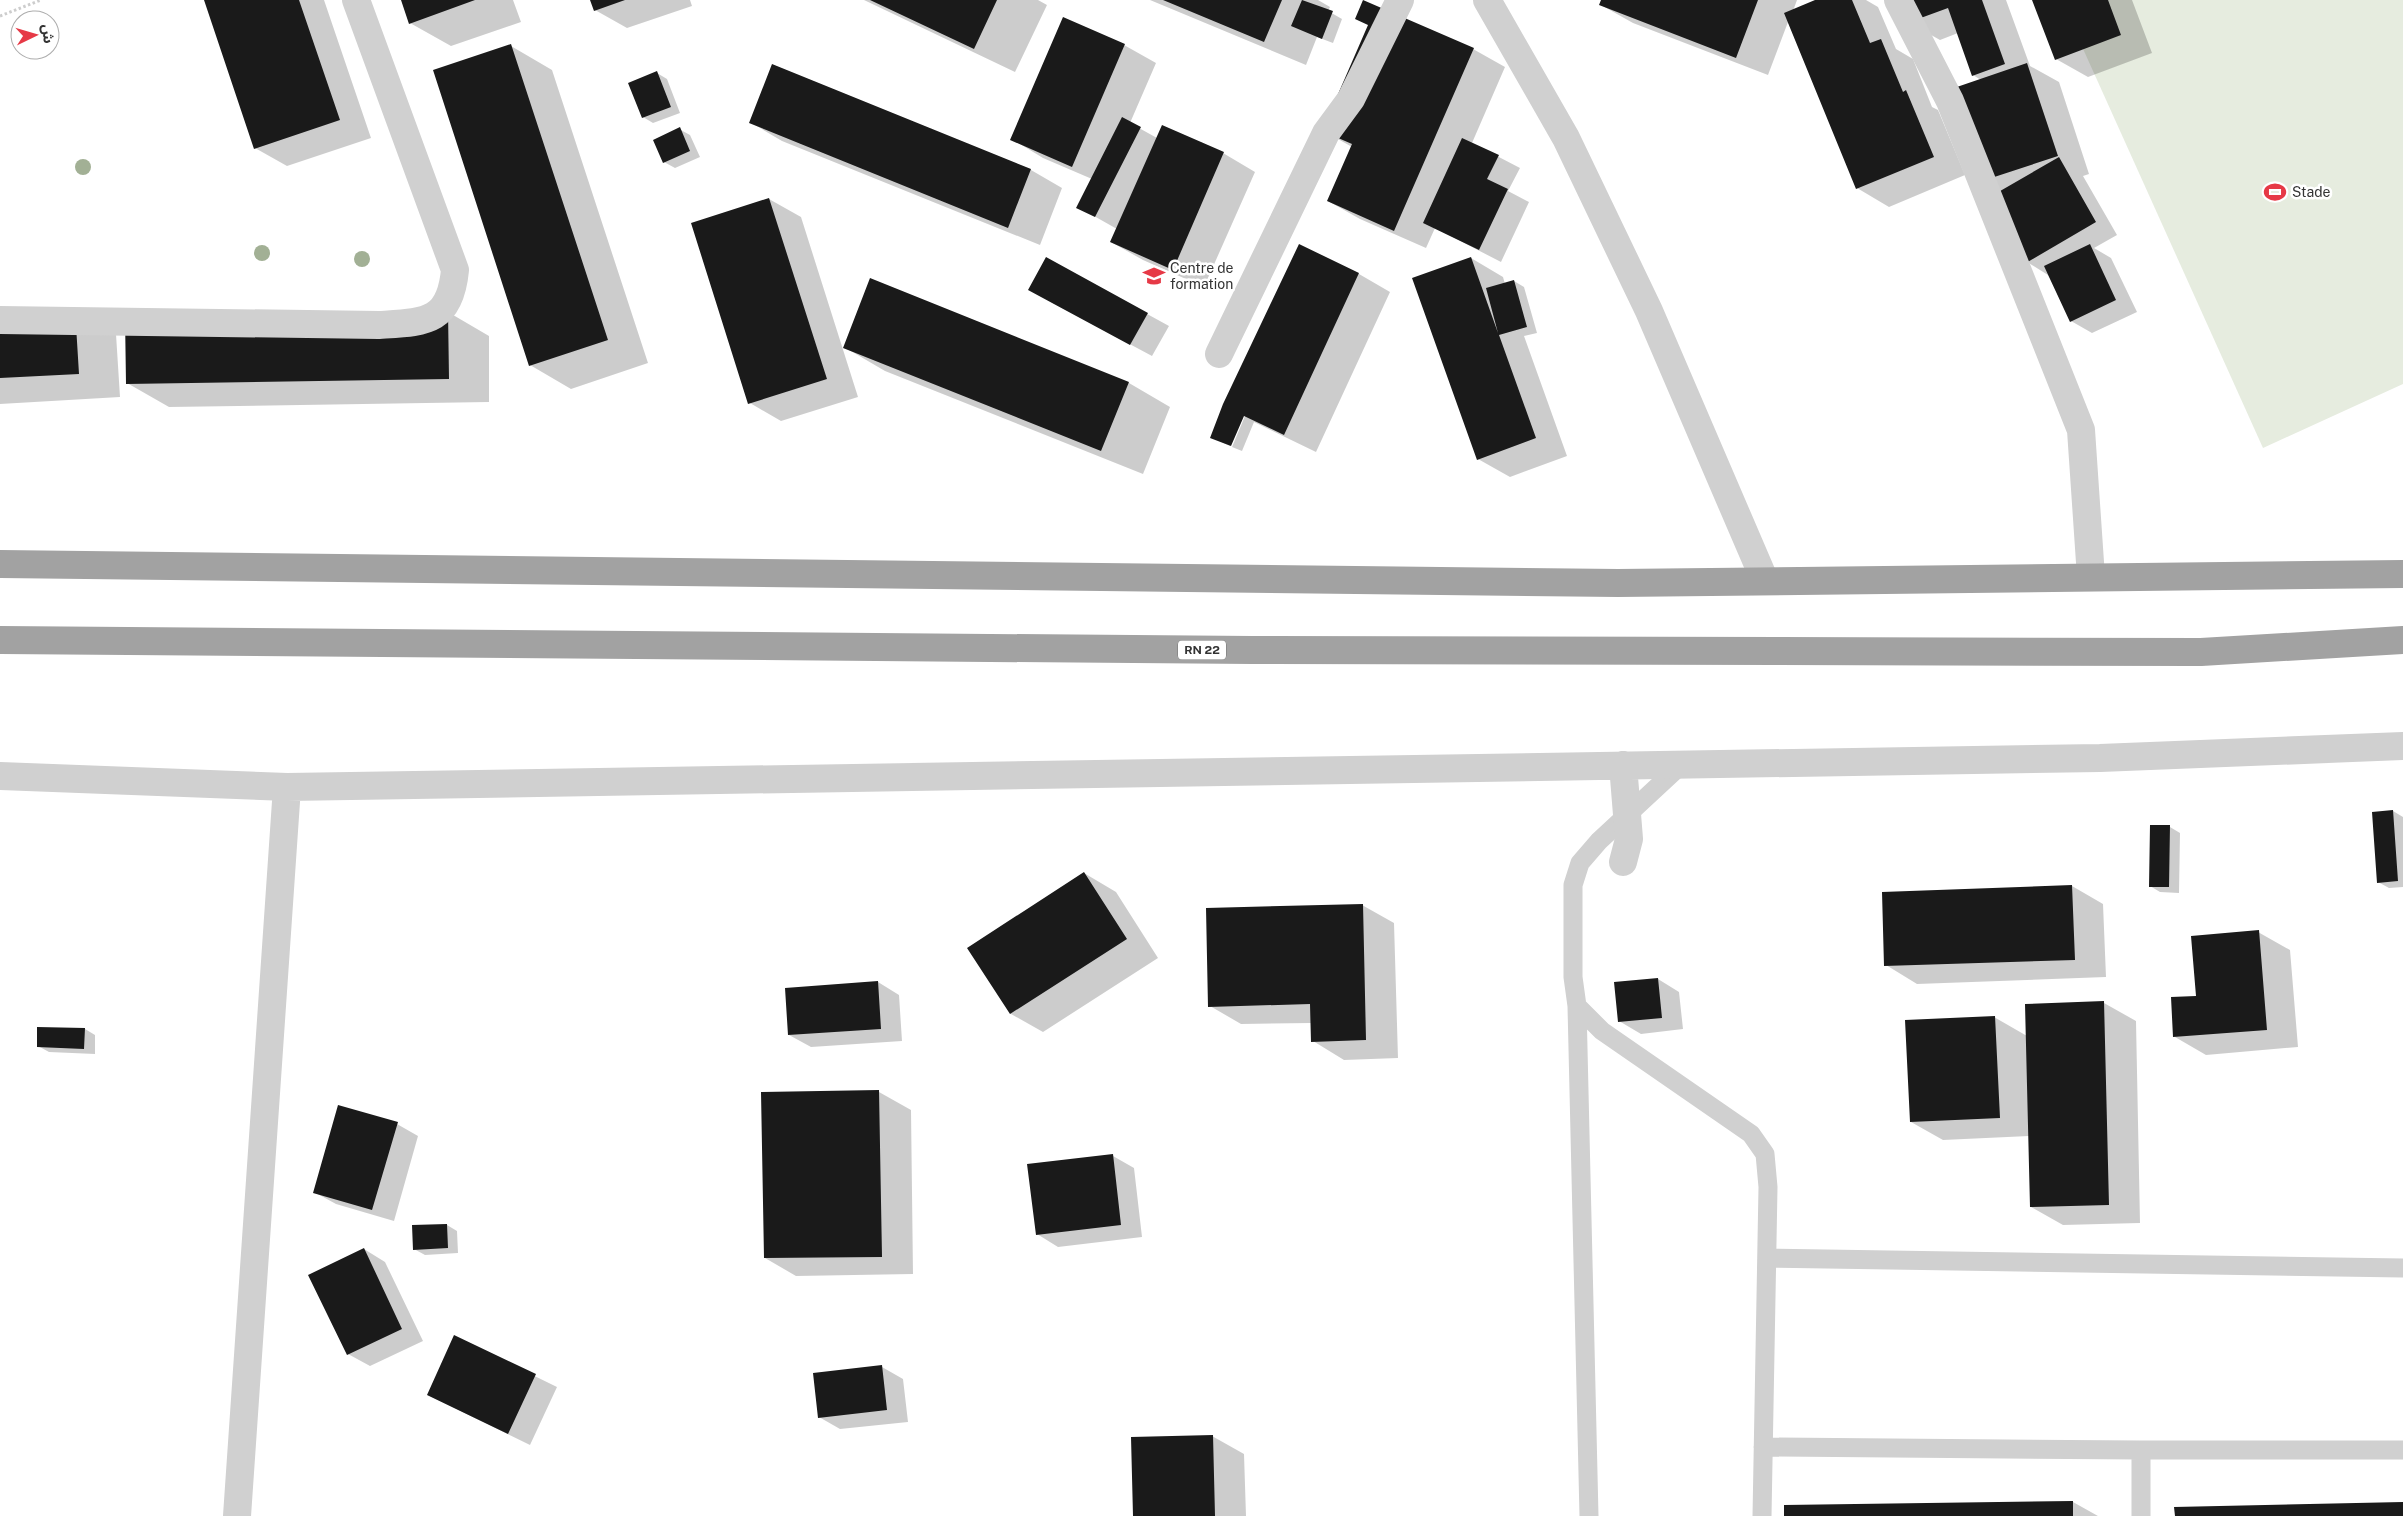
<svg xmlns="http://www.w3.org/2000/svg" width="2403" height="1516" font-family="'Public Sans','Noto Sans Arabic',sans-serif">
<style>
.green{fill:#e6ecdf}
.shadow{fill:#0003}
.building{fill:#1a1a1a}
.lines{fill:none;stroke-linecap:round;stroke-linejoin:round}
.path{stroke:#cdcdcd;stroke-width:3;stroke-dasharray:2.5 2.5;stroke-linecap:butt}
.service{stroke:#d0d0d0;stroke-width:19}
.minor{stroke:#d0d0d0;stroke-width:28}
.trunk{stroke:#a2a2a2;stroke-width:28}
.tree{fill:#a2b095}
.labels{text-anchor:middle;stroke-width:5;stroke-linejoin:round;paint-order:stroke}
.shield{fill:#fff;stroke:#707070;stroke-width:1}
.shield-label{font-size:12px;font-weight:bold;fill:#333}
.poi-label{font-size:14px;fill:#333;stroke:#fff;text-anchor:start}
</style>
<rect width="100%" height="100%" fill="#fff"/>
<path class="green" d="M2061,0H2403V384L2263,448Z"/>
<path class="shadow" d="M205,0H324L371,138L287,166L255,148Z
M402,0H513L521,22L451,46L410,23Z
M592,0H690L692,6L627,28L595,10Z
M864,0H1038L1047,5L1015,72Z
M1150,0H1318L1330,7L1328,11L1342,19L1333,43L1317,37L1306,65Z
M1603,0H1797L1793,11L1818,0H1866L1878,7L1896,49L1913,59L1932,107L1938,110L1965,175L1889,207L1857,188L1788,22L1768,75L1633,23L1601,5Z
M1900,0H2006L2030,66L2059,82L2089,174L2083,176L2117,235L2094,248L2111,258L2137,312L2092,333L2071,321L2048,275L2027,262L2002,192L1983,180L1981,80L1973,75L1958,33L1940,40L1908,22Z
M2034,0H2132L2152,53L2088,77L2056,59Z
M1369,26L1473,49L1505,67L1472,143L1520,168L1508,191L1529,202L1501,262L1435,228L1426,248L1360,219L1328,201L1352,147L1324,131Z
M1124,45L1156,63L1130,123L1157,138L1223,153L1255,172L1204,287L1143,260L1111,242L1117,229L1078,207L1092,179L1043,158L1012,139Z
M511,46L552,70L648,363L571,389L530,365Z
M773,65L1031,170L1062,188L1040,245L782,141L750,122Z
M657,73L667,79L680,113L653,123L643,117Z
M679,129L690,135L700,157L675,168L664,162L654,140Z
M769,199L801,217L858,397L781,421L750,403Z
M1299,245L1359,274L1390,292L1316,452L1254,422L1242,451L1232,447L1245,416H1242L1230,446L1211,437Z
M1471,258L1503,277L1505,284L1514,281L1524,287L1537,333L1524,336L1567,456L1510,477L1478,459Z
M1047,259L1169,326L1152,356L1051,302Z
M448,312L489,336V402L169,407L127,383Z
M0,315L116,334L120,397L0,404Z
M844,347L1129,383L1170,407L1143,474L885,371Z
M2393,811L2403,817V887L2389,888L2378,882Z
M2151,826L2170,827L2180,833L2179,893L2160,892L2150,886Z
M1084,873L1116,892L1158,958L1043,1032L1011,1014L969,948Z
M2072,886L2103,904L2106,977L1917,984L1886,965Z
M1362,905L1394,923L1398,1058L1344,1060L1313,1041L1312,1023L1241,1024L1210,1006Z
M2258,932L2290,950L2298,1047L2206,1055L2175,1037L2197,997Z
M1658,979L1679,992L1683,1029L1641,1034L1619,1021Z
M878,982L899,995L902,1041L811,1047L789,1035Z
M2104,1003L2136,1021L2140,1223L2063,1225L2031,1207L2029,1136L1943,1140L1911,1122L1994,1017L2027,1036Z
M85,1029L95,1035V1054L49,1052L38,1046Z
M879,1092L911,1110L913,1274L796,1276L765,1258Z
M397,1124L418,1136L394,1221L336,1204L314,1192Z
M1113,1156L1134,1168L1142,1237L1058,1247L1037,1234Z
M447,1225L457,1231L458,1253L425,1255L414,1249Z
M364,1249L385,1262L423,1341L370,1366L348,1354Z
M455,1337L557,1387L530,1445L428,1395Z
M882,1367L903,1379L908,1422L840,1429L819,1417Z
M1212,1436L1244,1454L1246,1516H1134Z
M2073,1502L2098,1516H1785Z"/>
<path class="building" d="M204,0H299L340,120L254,149Z
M401,0H475L409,24Z
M590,0H625L594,11Z
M870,0H997L974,49Z
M1163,0H1282L1264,42Z
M1302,0L1333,11L1322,39L1291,26Z
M1363,0L1474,48L1394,231L1327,201L1352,144L1322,131L1368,25L1355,19Z
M1601,0H1758L1736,58L1599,5Z
M1815,0H1852L1870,43L1881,39L1903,92L1906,90L1934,157L1856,189L1784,13Z
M1899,0H1982L2005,64L1972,76L1948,8L1907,23Z
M2032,0H2108L2121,35L2055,60Z
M1063,17L1125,44L1072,167L1010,140Z
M511,44L608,340L529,366L433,70Z
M2027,63L2058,156L1982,181L1951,89Z
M772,64L1031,169L1008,228L749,123Z
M657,71L671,107L642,118L628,83Z
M1122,117L1141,127L1095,217L1076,208Z
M1162,125L1224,152L1173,270L1110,242Z
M680,127L690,151L663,163L653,140Z
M1462,138L1499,155L1487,179L1508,189L1479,250L1423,223Z
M2059,157L2096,222L2026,263L1988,198Z
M769,198L827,379L748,404L691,223Z
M1299,244L1359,273L1284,435L1244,416L1231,446L1210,438L1223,404Z
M2090,244L2116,300L2070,322L2044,266Z
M1046,257L1148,313L1130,345L1028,290Z
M1471,257L1498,333L1486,288L1514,280L1527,327L1499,335L1536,438L1477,460L1412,278Z
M870,278L1129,382L1101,451L843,348Z
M75,309L79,374L0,378V313Z
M448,311L449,379L126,384L125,316Z
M2393,810L2398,881L2377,883L2372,812Z
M2150,825H2170L2169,887H2149Z
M1084,872L1127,939L1010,1014L967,948Z
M2072,885L2075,960L1884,966L1882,892Z
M1363,904L1366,1040L1311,1042L1310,1004L1208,1007L1206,908Z
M2259,930L2267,1030L2173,1037L2171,997L2196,996L2191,936Z
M1658,978L1662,1018L1618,1022L1614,982Z
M878,981L881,1029L788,1035L785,988Z
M2104,1001L2109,1205L2030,1207L2025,1004Z
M1995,1016L2000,1118L1910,1122L1905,1020Z
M37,1027L85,1028L84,1049L37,1047Z
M879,1090L882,1257L764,1258L761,1092Z
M338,1105L398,1122L372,1210L313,1193Z
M1113,1154L1121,1225L1036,1235L1027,1164Z
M447,1224L448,1248L413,1250L412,1225Z
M364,1248L402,1329L347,1355L308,1275Z
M454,1335L536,1374L508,1434L427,1395Z
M882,1365L887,1410L818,1418L813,1373Z
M1213,1435L1215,1516H1133L1131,1437Z
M2073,1501V1516H1784V1505Z
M2403,1502V1516H2175L2174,1507Z"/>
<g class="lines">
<path class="path" d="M0,16L41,0"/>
<path class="service" d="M1682,764L1599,841L1580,863L1573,885V977L1577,1006L1602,1031L1751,1134L1765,1154L1768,1187L1762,1516
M1577,1006L1589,1516
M1767,1258L2403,1268
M1763,1447L2141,1450H2403
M2141,1516V1450"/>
<path class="minor" d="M1487,0L1566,138L1649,311L1765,581
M1898,0L1950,101L2081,430L2091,577
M0,320L379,325C425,322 450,323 455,270L356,0
M1219,354L1326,133L1351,99L1400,0
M1623,765L1629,839L1623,862
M0,776L287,787L2100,758L2403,746
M237,1516L287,787"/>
<path class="trunk" d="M0,564L1618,583L2403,574
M0,640L1252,650L2201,652L2403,640"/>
</g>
<g class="tree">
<circle cx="83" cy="167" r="8"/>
<circle cx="262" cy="253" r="8"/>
<circle cx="362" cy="259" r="8"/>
</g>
<defs>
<g id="stadium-bare" transform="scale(1.725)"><path d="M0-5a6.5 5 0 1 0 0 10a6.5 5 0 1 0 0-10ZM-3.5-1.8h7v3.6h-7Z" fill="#e63946" stroke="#fff" stroke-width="2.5" paint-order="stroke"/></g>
<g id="school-bare" transform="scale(1.725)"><path d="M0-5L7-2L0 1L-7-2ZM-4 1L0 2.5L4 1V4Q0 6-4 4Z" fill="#e63946" stroke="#fff" stroke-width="2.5" paint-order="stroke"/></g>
</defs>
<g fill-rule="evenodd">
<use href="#stadium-bare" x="2275" y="192"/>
<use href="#school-bare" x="1154" y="276"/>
</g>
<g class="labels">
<rect class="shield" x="1178" y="640.5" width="48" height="19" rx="4"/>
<g class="shield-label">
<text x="1202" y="654">RN 22</text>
</g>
<g class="poi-label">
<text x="2292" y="197">Stade</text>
<text x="1170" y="273">Centre de<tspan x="1170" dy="16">formation</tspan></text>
</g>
</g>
<g transform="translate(35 35) rotate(85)"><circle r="24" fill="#ffffff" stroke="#adadad"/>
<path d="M0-4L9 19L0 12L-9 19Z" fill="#e63946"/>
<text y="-8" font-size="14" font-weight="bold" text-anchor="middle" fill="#333333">ش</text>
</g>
</svg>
